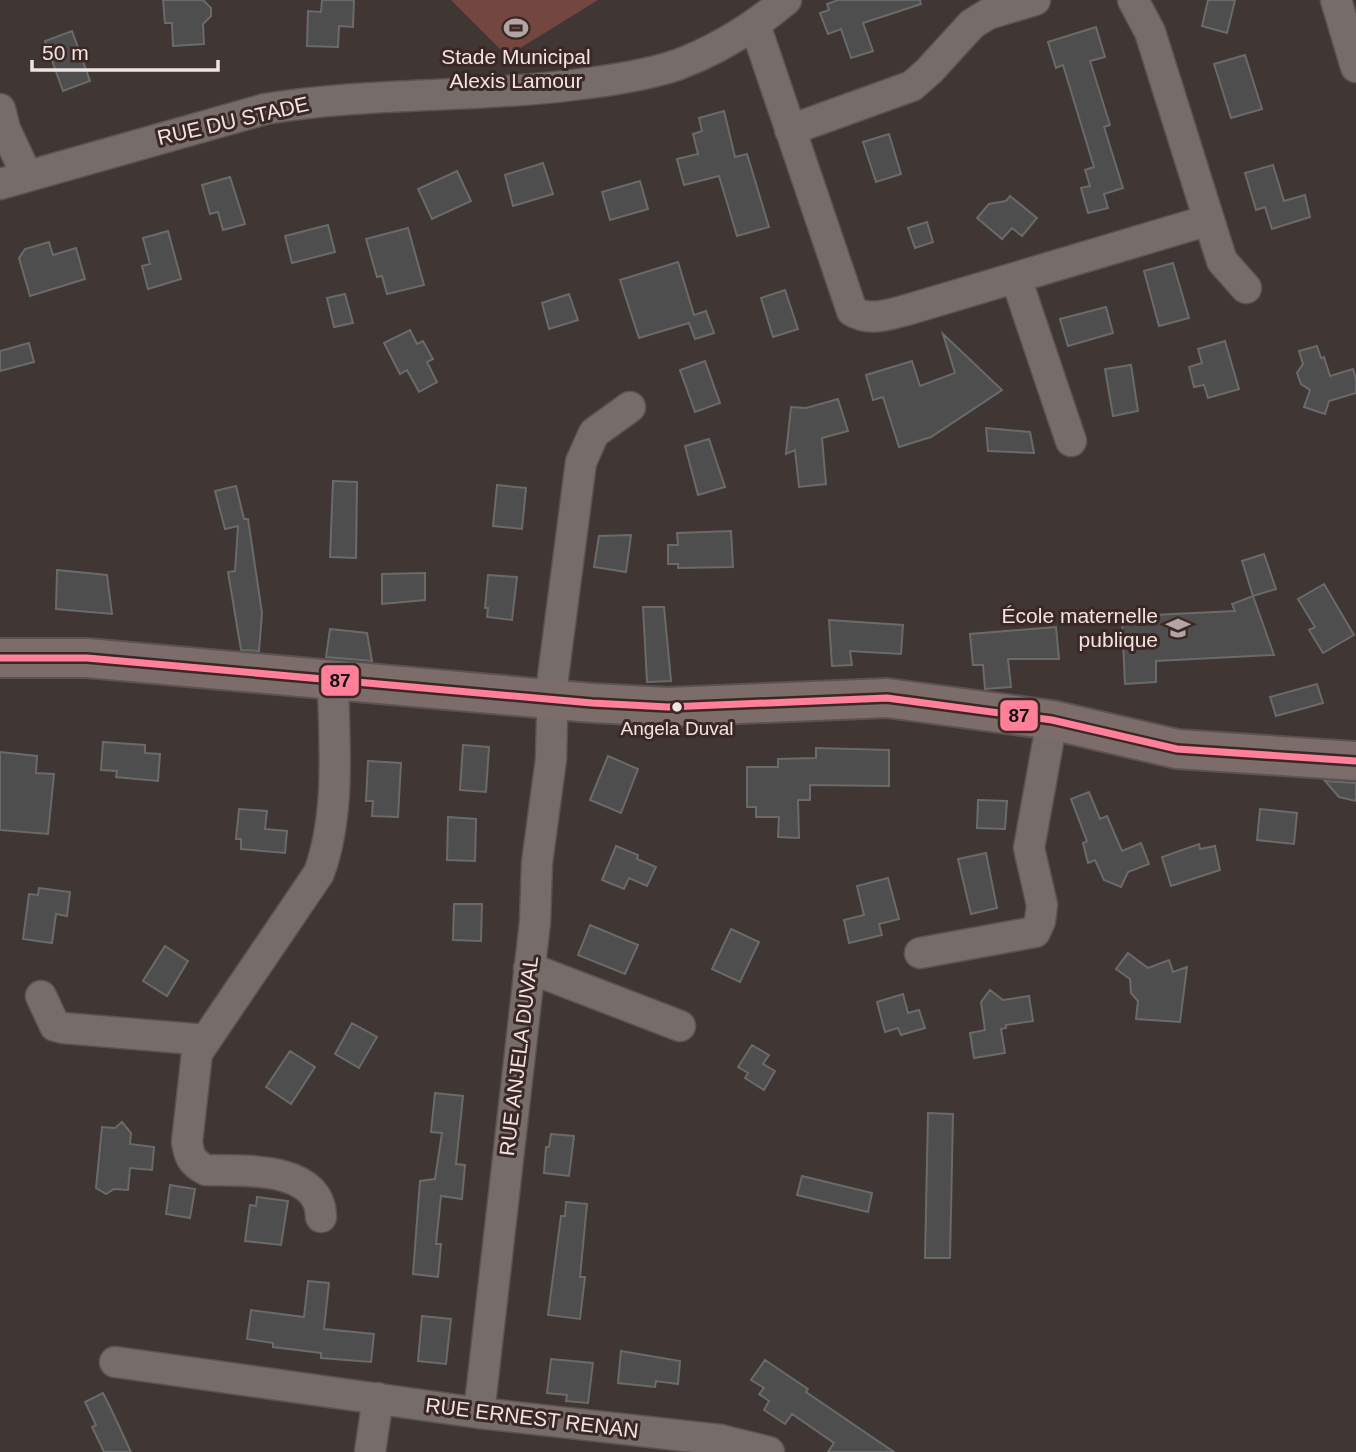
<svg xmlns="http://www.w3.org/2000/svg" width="1356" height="1452" font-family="Helvetica,sans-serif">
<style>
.green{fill:#734740}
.building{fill:#4e4e4f;stroke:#6a6a6b;stroke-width:2}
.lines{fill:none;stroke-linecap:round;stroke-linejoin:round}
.minor-casing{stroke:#5b5251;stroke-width:33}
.major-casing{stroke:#5b5251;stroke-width:42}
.minor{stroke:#766d6b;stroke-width:30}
.major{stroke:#7c6d6b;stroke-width:38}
.bus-1-casing{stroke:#3b2825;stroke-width:12}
.bus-1{stroke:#ff8098;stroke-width:7}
.bus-dot{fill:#f0e3e1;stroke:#3b2825;stroke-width:2.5}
.labels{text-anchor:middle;stroke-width:6;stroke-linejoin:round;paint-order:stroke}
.bus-label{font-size:19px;fill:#f0e3e1;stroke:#3b2825}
.poi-label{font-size:21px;fill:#f0e3e1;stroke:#3b2825}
.street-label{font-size:21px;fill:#f0e3e1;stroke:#3b2825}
.line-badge{stroke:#3b2825;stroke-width:2.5}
.pale-badge-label{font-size:19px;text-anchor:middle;font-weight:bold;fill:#111}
</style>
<rect width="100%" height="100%" fill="#403634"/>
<path class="green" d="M451,0H598L507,56Z"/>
<path class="building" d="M163,0H203L211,8V16L203,24L204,44L173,46L172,23H165Z
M322,0H354L353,27L339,26L338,47L307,46L308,11L321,12Z
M838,0H920L921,4L863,23L873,51L851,58L841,29L828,34L820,13L829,10L827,4Z
M1208,0H1235L1227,33L1202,26Z
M1096,27L1105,57L1090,61L1110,125L1104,127L1123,188L1104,194L1108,208L1088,213L1081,188L1090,186L1085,170L1094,167L1063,65L1056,68L1048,42Z
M72,31L90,81L63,91L45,41Z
M1245,55L1262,109L1231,118L1214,64Z
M724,111L735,157L747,154L769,227L737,236L719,176L684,185L677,159L698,154L693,134L702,131L699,118Z
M889,134L901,174L876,182L863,142Z
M543,163L553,194L513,206L505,175Z
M1273,165L1284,201L1305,195L1310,217L1272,229L1265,207L1256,210L1245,173Z
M457,171L471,201L432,219L418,189Z
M230,177L245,224L223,230L218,212L210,214L202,185Z
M640,181L648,209L610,220L602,192Z
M1010,196L1037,218L1022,236L1012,228L1002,239L977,218L989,204L1006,201Z
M927,222L933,242L915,248L908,228Z
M328,225L335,252L292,263L285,236Z
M408,228L424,285L387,294L382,276L377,277L366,239Z
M168,231L181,279L148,289L142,266L150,264L143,238Z
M49,242L53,255L76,248L85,279L30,296L19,258L25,249Z
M678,262L694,315L706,311L714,333L695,339L689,323L639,338L620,280Z
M1173,263L1189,318L1159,326L1144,271Z
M785,290L798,329L773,337L761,298Z
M345,294L353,323L334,327L327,298Z
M569,294L578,320L549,329L542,303Z
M1106,307L1113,333L1068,346L1060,319Z
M410,330L417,344L423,341L433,359L427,362L437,382L419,392L407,370L400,374L384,343Z
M943,334L1002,390L931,437L899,447L883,397L873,400L866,375L912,361L920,386L955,373Z
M1225,341L1239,389L1208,398L1204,385L1194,387L1189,367L1202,363L1198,349Z
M29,343L34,362L0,371V351Z
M1317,346L1321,358L1324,357L1330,376L1353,369L1356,379V393L1329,401L1325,414L1304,407L1310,390L1301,384L1297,373L1303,364L1299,351Z
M705,361L720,403L695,412L680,370Z
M1131,365L1138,411L1113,416L1105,369Z
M838,399L848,431L822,438L826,484L799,487L795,450L786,454L791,407L806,408Z
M986,428L1030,432L1034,453L988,451Z
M709,439L725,487L698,495L685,446Z
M333,481L357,482L356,558L330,557Z
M497,485L526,488L522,529L493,526Z
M236,486L244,519H248L262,613L259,651L241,650L228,572L235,571L238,526L225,529L215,491Z
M731,531L733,567L678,568V564H668V545H678L677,533Z
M631,535L626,572L594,567L599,536Z
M1264,554L1276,589L1253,596L1242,561Z
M57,570L107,575L112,614L56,609Z
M425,573V600L382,604V574Z
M488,575L517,577L512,620L487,617L488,608H485Z
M1324,584L1354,635L1323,653L1309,630L1315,627L1298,599Z
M1253,596L1274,655L1156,661V682L1125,684L1122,621L1154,620L1153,615L1235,611L1232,604Z
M643,607H664L671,681L647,682Z
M829,620L903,625L901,654L850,651L852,665L832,666Z
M1056,627L1059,659H1008L1011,687L985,689L983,665H973L970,634Z
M330,629L367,633L372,661L326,657Z
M1317,684L1323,703L1276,716L1270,697Z
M103,742L145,745V753L160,754L158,781L116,777L117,771L101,770Z
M463,745L489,747L486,792L460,790Z
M816,748L889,750V786L810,785V800H798L799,838L778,837L779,817H756V807H747V767H778V759L816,758Z
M0,752L37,756L36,773L54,774L48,834L0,830Z
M608,756L638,769L621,813L590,800Z
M368,761L401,763L398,817L372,816L373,801H366Z
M1325,781L1356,783V801L1339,797Z
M1089,792L1100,819L1107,816L1122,851L1141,843L1149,864L1128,872L1121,887L1104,880L1095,860L1088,863L1083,843L1087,841L1071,799Z
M978,800L1007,801L1005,829L977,828Z
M239,809L267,811L265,829L287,831L285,853L241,849V839H236Z
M1260,809L1297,813L1294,844L1257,840Z
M448,817L476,819L475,861L447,860Z
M1199,844L1200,849L1215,846L1220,870L1171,886L1162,857Z
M616,846L638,855L637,859L656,867L647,886L629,878L624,889L602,880Z
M986,853L997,908L971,914L958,859Z
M888,878L899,919L879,924L882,935L849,943L844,920L864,915L857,886Z
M39,888L70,892L67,916L56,914L52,943L23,939L29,894L38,895Z
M454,904H482L481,941L453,940Z
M590,925L638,945L625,974L578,955Z
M731,929L759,942L740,982L712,969Z
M165,946L188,961L167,996L143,981Z
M1128,953L1148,968L1169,960L1173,972L1187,967L1180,1022L1136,1019L1138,1001L1131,993L1130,979L1116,969Z
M990,990L1003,1000L1029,996L1033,1021L1006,1025V1028L1001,1029L1005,1053L974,1058L970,1033L985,1030L981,1002Z
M903,994L908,1013L919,1010L925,1028L901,1035L898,1028L885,1032L877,1002Z
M352,1023L377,1037L359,1068L335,1054Z
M752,1045L769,1055L763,1064L775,1071L764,1090L745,1078L748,1073L738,1067Z
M290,1051L315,1067L291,1104L266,1087Z
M435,1093L463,1096L456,1164L465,1165L462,1199L441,1196L436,1244H441L438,1277L413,1274L420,1181L435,1179L442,1133L431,1132Z
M928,1113L953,1114L950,1258H925Z
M122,1122L131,1133L130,1144L154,1147L152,1170L130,1168L128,1190L114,1189L106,1194L96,1188L102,1127L115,1128Z
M551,1134L574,1136L569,1176L544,1173L546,1147H549Z
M802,1176L872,1193L868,1212L797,1195Z
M170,1185L195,1189L190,1218L166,1214Z
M257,1197L288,1201L281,1245L245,1241L250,1205L256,1206Z
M566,1202L587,1204L580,1277H585L580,1319L548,1315L561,1216H565Z
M308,1281L329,1283L324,1329L374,1334L371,1362L321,1358V1353L273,1347V1343L247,1339L251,1310L304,1317Z
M422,1316L451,1319L446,1364L418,1361Z
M621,1351L680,1361L678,1384L656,1381L655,1387L618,1383Z
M551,1359L593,1363L588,1403L566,1401L567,1395L547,1393Z
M765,1360L808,1389L806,1392L894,1452H828L834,1443L792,1414L785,1424L764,1410L769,1401L759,1394L764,1388L751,1380Z
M103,1393L111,1409L131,1452H104L92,1427L96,1425L85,1402Z"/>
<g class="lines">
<g class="minor-casing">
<path id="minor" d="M1133,0L1150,32L1209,220
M1336,0L1356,67
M755,25L852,311C870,322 891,314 910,309L1209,220L1222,261L1246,288
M0,109L5,129L27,176
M790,130L912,86L929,71L972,24L988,14L1035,0
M0,184L265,109C367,92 471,98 573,85C608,81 644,76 677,65C717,50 754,27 786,0
M1016,278L1071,441
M920,953L1035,932L1040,921L1042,905L1029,848L1052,720
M529,968L680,1026
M41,996L55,1026L63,1028L206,1040
M321,1217C320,1165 242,1171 206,1170C192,1163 189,1156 187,1142L197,1053L319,873C341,812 334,743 333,680
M115,1362L479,1413L721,1440L769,1452
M479,1413L535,922L537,863L551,759L553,677L581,462L594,433L630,407
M370,1452L378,1398"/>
</g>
<g class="major-casing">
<path id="major" d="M0,658H87L592,703L668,707L887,698L1052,720L1177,749L1356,761"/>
</g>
<use href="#minor" class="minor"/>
<use href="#major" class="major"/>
<g class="bus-1-casing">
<path id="bus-1" d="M0,658H87L592,703L668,707L887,698L1052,720L1177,749L1356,761"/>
</g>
<use href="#bus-1" class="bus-1"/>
</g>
<defs>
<g id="stadium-bare" transform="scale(1.89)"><path d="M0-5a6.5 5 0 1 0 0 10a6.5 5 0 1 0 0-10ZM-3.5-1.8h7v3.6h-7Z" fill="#b2a6a4" stroke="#3b2825" stroke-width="2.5" paint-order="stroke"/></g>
<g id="school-bare" transform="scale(1.89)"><path d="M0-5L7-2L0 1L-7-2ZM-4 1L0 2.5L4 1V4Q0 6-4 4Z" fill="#b2a6a4" stroke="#3b2825" stroke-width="2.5" paint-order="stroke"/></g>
</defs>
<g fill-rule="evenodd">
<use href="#stadium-bare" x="516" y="28"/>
<use href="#school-bare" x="1178" y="628"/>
</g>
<circle class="bus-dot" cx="677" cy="707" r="6"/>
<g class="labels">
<g class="bus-label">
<text x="677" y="735">Angela Duval</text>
</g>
<g class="poi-label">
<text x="516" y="64">Stade Municipal<tspan x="516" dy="24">Alexis Lamour</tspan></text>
<text x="1158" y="623" text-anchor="end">École maternelle<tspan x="1158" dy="24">publique</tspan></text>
</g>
<g class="street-label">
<text transform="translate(233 121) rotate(-13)" y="7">RUE DU STADE</text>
<text transform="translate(519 1056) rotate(-83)" y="7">RUE ANJELA DUVAL</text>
<text transform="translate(532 1418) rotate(7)" y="7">RUE ERNEST RENAN</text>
</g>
</g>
<g class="line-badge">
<rect x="320" y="664" width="40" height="33" rx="7" fill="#ff8098"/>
<rect x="999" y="699" width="40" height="33" rx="7" fill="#ff8098"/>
</g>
<g class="pale-badge-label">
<text x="340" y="687">87</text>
<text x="1019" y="722">87</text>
</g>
<path d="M32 60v10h186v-10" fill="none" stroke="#f0e3e1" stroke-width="3.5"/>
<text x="42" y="60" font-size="21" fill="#f0e3e1" stroke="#3b2825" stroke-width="5" paint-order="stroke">50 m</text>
</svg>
